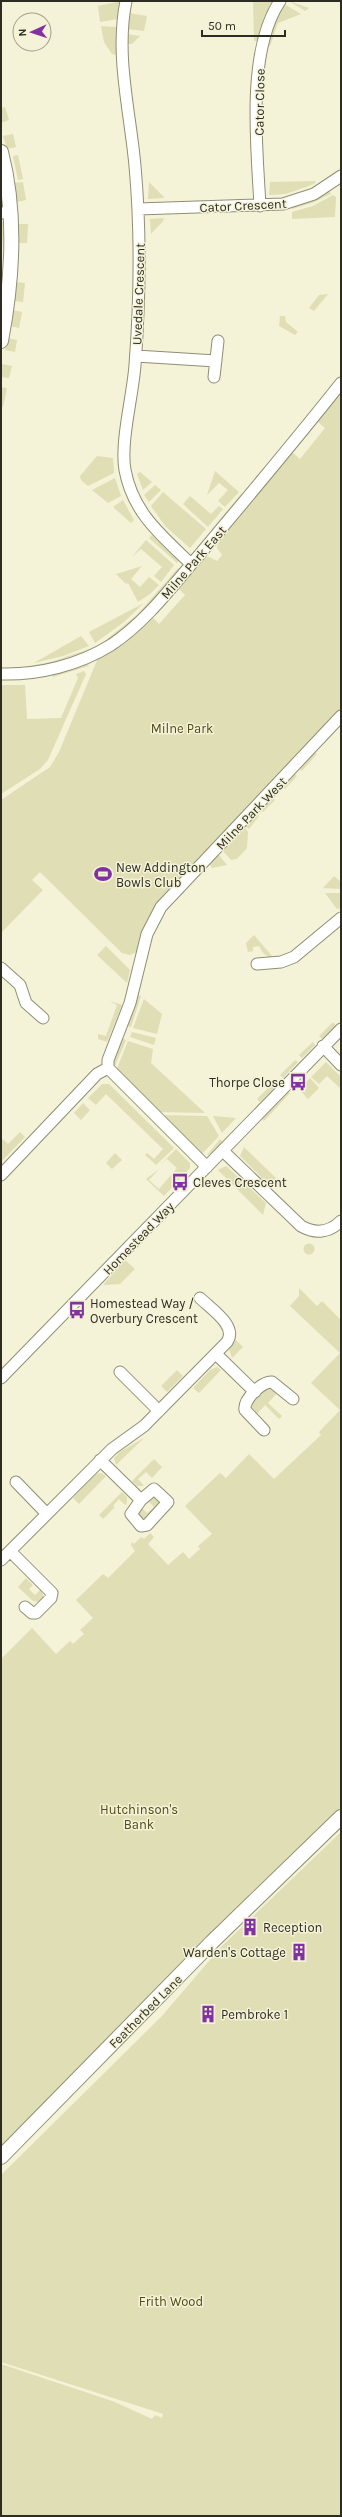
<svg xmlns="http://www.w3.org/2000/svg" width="342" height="2517" font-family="Karla,sans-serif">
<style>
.green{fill:#e0deb4}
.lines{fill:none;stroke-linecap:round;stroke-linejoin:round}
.minor-casing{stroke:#8f8e75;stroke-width:13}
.tertiary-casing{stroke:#8f8e75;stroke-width:16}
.minor{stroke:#fff;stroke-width:11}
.tertiary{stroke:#fff;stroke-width:14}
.labels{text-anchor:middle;stroke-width:3;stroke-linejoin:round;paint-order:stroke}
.street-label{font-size:13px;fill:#2d2c22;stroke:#f4f2d7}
.park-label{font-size:13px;fill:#4f4b17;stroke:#f4f2d7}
.poi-label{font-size:13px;fill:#2d2c22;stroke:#f4f2d7;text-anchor:start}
</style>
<rect width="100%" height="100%" fill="#f4f2d7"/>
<path class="green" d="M121,1L118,19L100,22L98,6Z
M253,1H275L259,41H254Z
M289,1L309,8L305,11Z
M284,4L301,14L278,23L270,46L267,45L272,29Z
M129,13L147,16L144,31L127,29Z
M101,26L117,27L116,55L112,54L104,42Z
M126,34L140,36L132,44H126Z
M5,107L9,120L1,123V108Z
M13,134L16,147L7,149L3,136Z
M18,155L23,179L18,180L13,156Z
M316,181L314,184L286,194L269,195L270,182Z
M23,182L26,200L17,202L14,183Z
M149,182L164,197V198L148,199Z
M329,191L331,194L312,203L292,209V206L311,200Z
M333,195L336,197L335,217L292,219V212L313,206Z
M163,218L164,220L151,234L150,219Z
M1,222L5,223L6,239H3V251Z
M18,224H28L27,243H18Z
M15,282L25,283L23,302L14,301Z
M328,294L314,311L309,308L319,295Z
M12,310L22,312L19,328L10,326Z
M280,316H285L286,322L298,332L295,335L279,326Z
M8,338L17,340L15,352L5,350Z
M2,364L12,366L9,378L1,377Z
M1,387L7,388L3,407L1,406Z
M341,390V709L197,864L135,953L129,955L122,953L40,872L32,880L43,890L1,933V800L50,767L59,752L98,658L151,616L159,624L185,595L177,587L204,557H209L217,561L222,555L217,548L218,541L292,452L300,459L325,428L317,421Z
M97,456L113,458L114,473L88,486L81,480L80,476Z
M215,471L239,492L225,507L218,501L228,490L219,483L207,495Z
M140,472L152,482L143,490L137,474Z
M115,478L121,496L108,503L92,490Z
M155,485L161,490L149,502L144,495Z
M163,492L206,529L190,548L165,526L151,506Z
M241,494L243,496L213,532L211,530Z
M190,496L211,514L219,506L223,509L208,527L183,504Z
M123,500L134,520L131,523L113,507Z
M152,535L179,560L177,563L149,538Z
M146,540L174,565L161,582L154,576L162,567L141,549L132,557Z
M142,566L131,579L140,587L149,577L159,585L150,594L138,602L128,583L126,584L116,574Z
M178,568L181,570C157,597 131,632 97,647L137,615Z
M144,603L124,622L95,643L89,632Z
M81,636L89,646L63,656L34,663Z
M89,649L90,652L61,663L24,670V667L51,662Z
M87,662L89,666L53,677L52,673Z
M84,671L86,674L48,760L40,769L1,794V685H25L27,719L61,718L78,678L76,674Z
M314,752L317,754L302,771L299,768Z
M294,774L297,776L285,789L282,787Z
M272,797L275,800L263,812L260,810Z
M257,813L259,816L249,829L245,826Z
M244,826L248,832L247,848L237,859L231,860L222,850Z
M218,854L227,865L212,868L209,863Z
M334,876L341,882V889L323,888Z
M325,893H341V908L337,909Z
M254,935L272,956L271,959L263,953L259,946L253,947V951L248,952L246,943Z
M106,946L130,970L127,983L97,955Z
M137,995L141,996L131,1027L127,1026Z
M144,999L162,1014L157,1034L133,1028Z
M110,1001L122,1005L107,1042L98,1039V1034L106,1036L117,1005Z
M333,1022L336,1026L322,1039L319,1036Z
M132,1032L156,1038L154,1045L130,1037Z
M122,1038L126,1040L115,1066H112V1060Z
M128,1041L153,1049L151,1063L205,1113L158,1112L116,1071Z
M313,1042L315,1045L302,1058L299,1055Z
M295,1060L298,1062L283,1078L280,1075Z
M326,1062L341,1077V1089L327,1076L319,1084L311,1077Z
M310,1078L319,1088L308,1099L299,1089Z
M102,1084H109L174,1148L156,1165L145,1155L147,1153L154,1159L163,1149L106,1094L96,1105L88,1098Z
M272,1084L275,1087L260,1102L257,1099Z
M287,1091L290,1093L264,1121L261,1118Z
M83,1103L90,1110L81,1120L74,1113Z
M160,1115L207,1116L219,1136L202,1154Z
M213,1116L236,1118L222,1133Z
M20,1132L25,1137L1,1162V1138L8,1144Z
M220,1139L223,1142L213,1153L207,1155Z
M244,1147L277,1179L270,1186L240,1156Z
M176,1149L190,1163V1168L164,1196L146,1179L159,1169L149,1180L159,1189L177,1168L167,1159L160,1165Z
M115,1153L122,1160L112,1169L106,1163Z
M226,1166L266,1203L263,1215L218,1170Z
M303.5 1249a5.5 5.5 0 1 1 11 0a5.5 5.5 0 1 1-11 0Z
M125,1260L135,1269L120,1284L103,1285Z
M299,1288L317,1306L322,1301L341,1320V1808L1,2149V1659L32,1628L56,1654L70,1641L73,1644L84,1634L80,1630L93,1618L76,1600L103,1574L108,1578L135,1551L131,1545L132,1542L134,1544L141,1537L144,1539L150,1533L154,1537L148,1544L168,1565L183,1552L189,1559L200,1549L198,1546L212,1534L185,1506L220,1473L226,1478L249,1454L274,1479L321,1435L319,1432L340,1410L311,1383L340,1353L290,1306L299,1296Z
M236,1340L243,1347L232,1358L229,1349Z
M217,1367L221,1370L199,1393L193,1388L210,1370Z
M177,1370L183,1376L167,1392L161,1386Z
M274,1388L278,1392L268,1403L282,1416L279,1419L265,1405L256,1415L251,1411C250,1401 264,1387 274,1388Z
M144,1438L116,1465L114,1458L121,1451Z
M154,1459L162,1467L152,1478L146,1472L138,1479L144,1486H137L132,1481Z
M101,1473L106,1476L79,1504L73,1498L96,1474Z
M122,1492L127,1497V1503L125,1505L119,1499L113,1506L115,1507L103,1519L99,1515Z
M154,1496L160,1504L146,1518H141L138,1510L141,1507L147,1513L154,1507L148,1501Z
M26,1578L33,1585L29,1589L35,1595L41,1589L44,1598L39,1602L33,1601L18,1587Z
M341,1832V2516H1V2364L115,2402L152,2419L155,2415L162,2418L163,2414L1,2362V2175L161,2017L222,1946Z"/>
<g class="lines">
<g class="minor-casing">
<path id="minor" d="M126,1C115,56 130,110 135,166C141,232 140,299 135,365C133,395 120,442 125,470C133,513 161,535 191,564
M260,206C257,147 246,52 280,1
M138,209L283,204L314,194L341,176
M1,213L11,212
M136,356L216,361
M214,377L218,341
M1,674C39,675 79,665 111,645C146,622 173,585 200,554C248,497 295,441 341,383
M257,964L281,962L294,957L341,918
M1,968L20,985L26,1003L43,1018
M323,1046L341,1065
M108,1068V1060L130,1003L147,934L161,907L341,716
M223,1151L301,1226C315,1234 329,1233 341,1221
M1,1175L97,1074L108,1068L207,1167
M216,1354L255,1392
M120,1372L159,1411
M1,1378L341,1029
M264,1430L245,1410C243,1400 262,1381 272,1382L293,1399
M100,1460L141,1500L131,1514L141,1526L147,1525L168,1502L154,1489L141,1500
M16,1482L47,1514
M10,1551L52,1593L51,1598L36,1613H32L25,1607
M1,1560L112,1449L144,1426L227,1342C238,1326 211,1309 200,1298"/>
</g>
<g class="tertiary-casing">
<path id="tertiary" d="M1,152C17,214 13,278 1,341
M1,2157L212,1942L341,1817"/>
</g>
<use href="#minor" class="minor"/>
<use href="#tertiary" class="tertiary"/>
</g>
<defs>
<g id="stadium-bare" transform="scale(1.38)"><path d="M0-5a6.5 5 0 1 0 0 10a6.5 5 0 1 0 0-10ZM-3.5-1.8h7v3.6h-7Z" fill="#8131a0" stroke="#f4f2d7" stroke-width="2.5" paint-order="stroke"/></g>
<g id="bus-bare" transform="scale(1.38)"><path d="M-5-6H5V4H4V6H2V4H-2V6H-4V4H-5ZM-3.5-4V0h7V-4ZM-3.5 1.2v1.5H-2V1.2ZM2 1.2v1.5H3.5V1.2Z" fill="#8131a0" stroke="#f4f2d7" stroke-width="2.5" paint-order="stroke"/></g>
<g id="building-bare" transform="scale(1.38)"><path d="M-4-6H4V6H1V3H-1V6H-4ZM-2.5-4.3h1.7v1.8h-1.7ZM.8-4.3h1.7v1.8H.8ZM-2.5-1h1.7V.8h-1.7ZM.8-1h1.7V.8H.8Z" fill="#8131a0" stroke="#f4f2d7" stroke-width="2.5" paint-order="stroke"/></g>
</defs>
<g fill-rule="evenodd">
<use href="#stadium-bare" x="103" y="874"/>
<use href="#bus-bare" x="298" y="1082"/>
<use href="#bus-bare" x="180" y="1182"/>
<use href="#bus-bare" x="77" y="1310"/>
<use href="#building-bare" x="250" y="1927"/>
<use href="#building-bare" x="299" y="1952"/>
<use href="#building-bare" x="208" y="2014"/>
</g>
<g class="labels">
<g class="street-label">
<text transform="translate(259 102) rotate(-89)" y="5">Cator Close</text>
<text transform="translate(243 205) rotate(-3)" y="5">Cator Crescent</text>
<text transform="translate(138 294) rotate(-88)" y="5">Uvedale Crescent</text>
<text transform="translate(193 562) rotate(-49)" y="5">Milne Park East</text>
<text transform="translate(251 813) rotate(-46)" y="5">Milne Park West</text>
<text transform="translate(138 1238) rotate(-46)" y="5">Homestead Way</text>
<text transform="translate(145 2011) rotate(-45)" y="5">Featherbed Lane</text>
</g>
<g class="park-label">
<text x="182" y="733">Milne Park</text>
<text x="139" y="1814">Hutchinson's<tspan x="139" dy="15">Bank</tspan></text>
<text x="171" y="2306">Frith Wood</text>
</g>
<g class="poi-label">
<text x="116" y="872">New Addington<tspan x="116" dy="15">Bowls Club</tspan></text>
<text x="285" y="1087" text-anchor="end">Thorpe Close</text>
<text x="193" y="1187">Cleves Crescent</text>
<text x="90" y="1308">Homestead Way /<tspan x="90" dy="15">Overbury Crescent</tspan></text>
<text x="263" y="1932">Reception</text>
<text x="286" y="1957" text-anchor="end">Warden's Cottage</text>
<text x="221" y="2019">Pembroke 1</text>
</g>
</g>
<rect width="342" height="2517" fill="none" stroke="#2d2c22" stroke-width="4"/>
<g transform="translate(32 32) rotate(267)"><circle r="19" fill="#f4f2d7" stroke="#a4a38f"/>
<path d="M0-3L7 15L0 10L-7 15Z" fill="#8131a0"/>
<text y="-6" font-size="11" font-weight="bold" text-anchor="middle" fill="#2d2c22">N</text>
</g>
<path d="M202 30v6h83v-6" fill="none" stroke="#2d2c22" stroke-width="2"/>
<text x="208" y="30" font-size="12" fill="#2d2c22" stroke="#f4f2d7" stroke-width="3" paint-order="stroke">50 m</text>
</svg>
